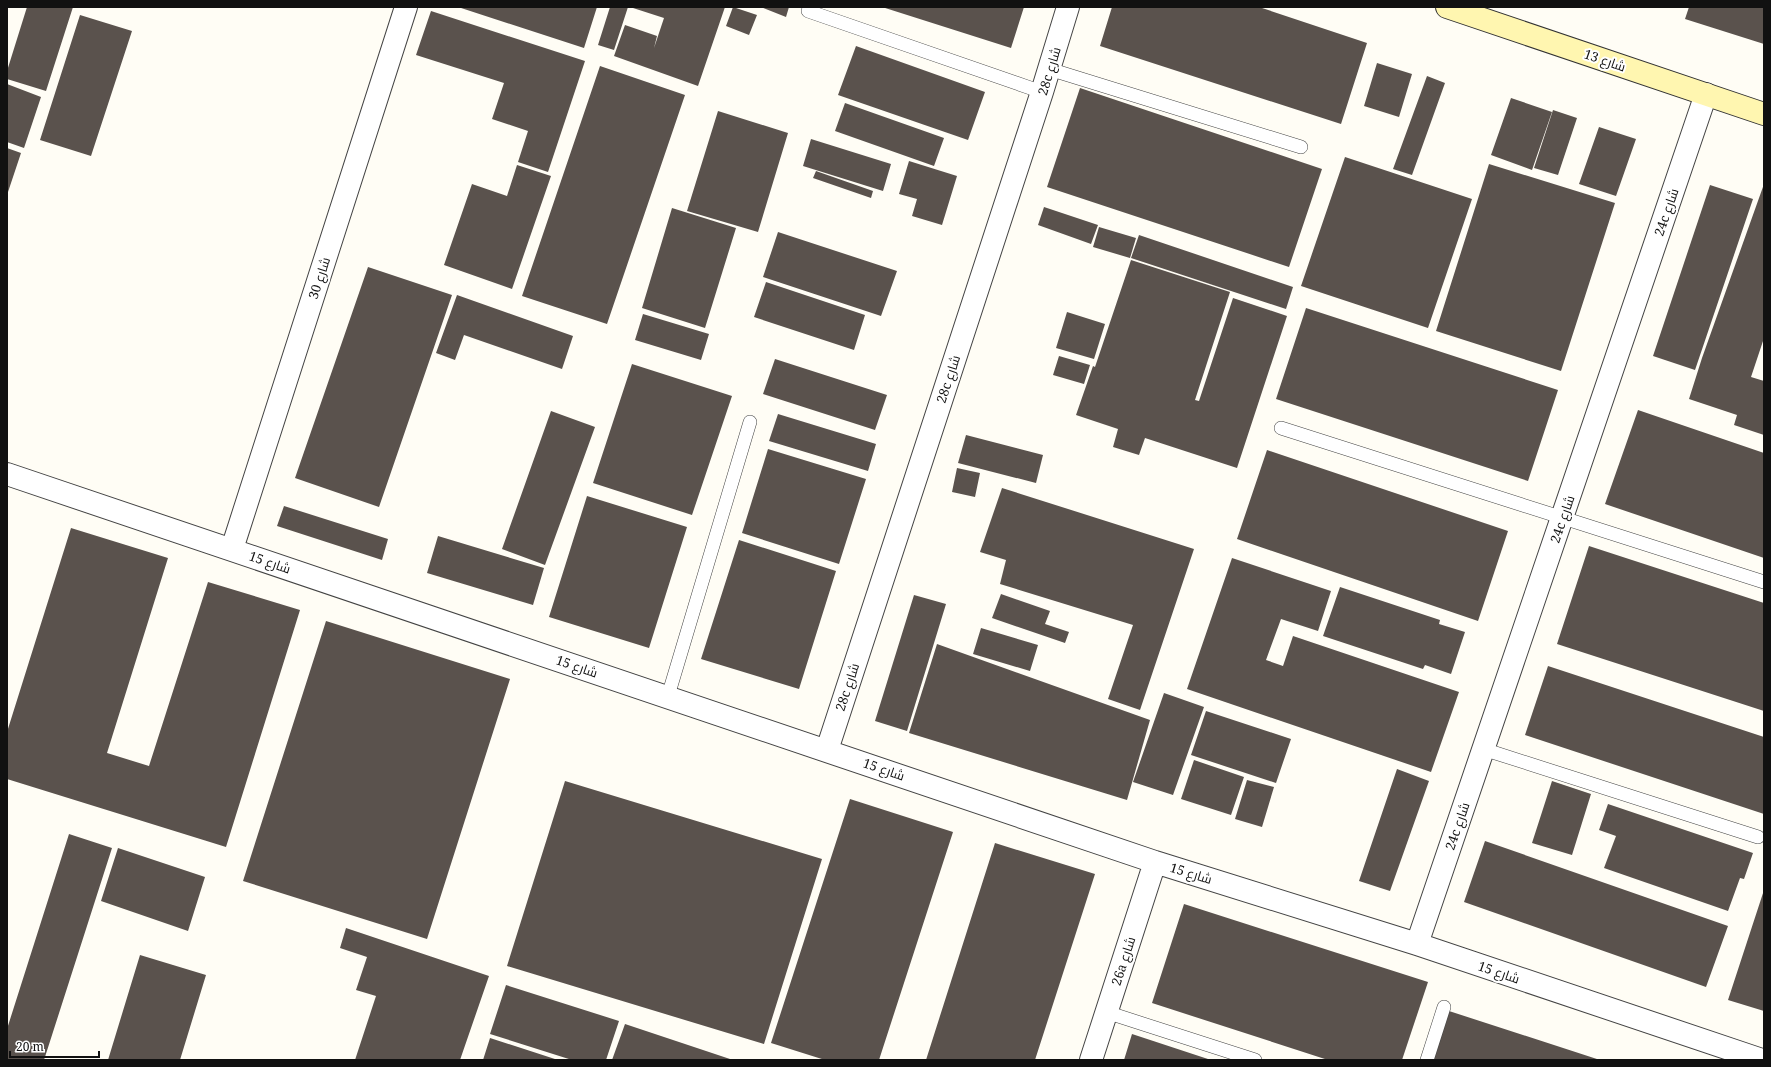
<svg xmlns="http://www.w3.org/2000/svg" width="1771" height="1067" font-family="'Noto Serif',Cairo,serif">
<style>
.building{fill:#5a524d}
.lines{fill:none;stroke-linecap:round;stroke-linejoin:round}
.lane-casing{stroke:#444;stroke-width:14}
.street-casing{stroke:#444;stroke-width:24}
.secondary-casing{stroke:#333;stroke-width:24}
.lane{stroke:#fff;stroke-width:13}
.street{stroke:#fff;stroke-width:22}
.secondary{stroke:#fff6b0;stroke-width:22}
.labels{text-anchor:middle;stroke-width:4;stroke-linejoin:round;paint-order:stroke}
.street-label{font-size:13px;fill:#111;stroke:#fff}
</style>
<rect width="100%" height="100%" fill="#fffdf5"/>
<path class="building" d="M27,7H73L46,91L7,79V71Z
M458,7H597L584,48Z
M610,7H628L614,50L598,45Z
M634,7H725L698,86L614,56L625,25L657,36L654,48L664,18L633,8Z
M733,7L757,15L749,35L726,26Z
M761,7H789L786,17Z
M882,7H1024L1011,48Z
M1112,7H1259L1367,43L1341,124L1100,46Z
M1689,7H1764V44L1685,19Z
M431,11L585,61L548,172L518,162L528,131L492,119L504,83L416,55Z
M80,15L132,31L91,156L40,140Z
M856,46L985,92L968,140L838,95Z
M1377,63L1412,74L1399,117L1364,106Z
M600,66L685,95L607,324L522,296Z
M1427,76L1445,83L1412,175L1393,169Z
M7,84L41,97L24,148L7,142Z
M1080,88L1322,169L1289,267L1047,187Z
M1511,98L1552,112L1532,170L1491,155Z
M845,103L944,138L934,166L835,131Z
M1553,110L1577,118L1558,175L1534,168Z
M718,111L788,133L758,232L687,211Z
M1599,127L1636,139L1616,196L1579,184Z
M811,139L891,164L883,191L803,166Z
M7,148L21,153L7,195Z
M1345,157L1472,199L1428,328L1301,286Z
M909,161L957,176L942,225L912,216L917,199L899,194Z
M1489,164L1615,203L1561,371L1436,331Z
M517,165L551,176L512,289L444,265L472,184L507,196Z
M816,171L873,191L871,198L813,178Z
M1764,184V338L1751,377L1764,381V435L1734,425L1737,415L1689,399L1702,358Z
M1710,185L1753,199L1695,370L1653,356Z
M1044,207L1098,225L1091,244L1038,225Z
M672,208L736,228L705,328L642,308Z
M1099,227L1136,238L1130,258L1093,247Z
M778,232L897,271L881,316L763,277Z
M1139,235L1293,287L1286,309L1131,258Z
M1131,260L1230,292L1195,400L1199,401L1233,298L1287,316L1237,468L1145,438L1139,455L1113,447L1118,429L1076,415L1093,366L1095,367Z
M368,267L452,295L379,507L295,478Z
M766,282L865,315L854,350L754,317Z
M457,295L573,336L562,369L464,335L455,360L436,353Z
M1306,308L1558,390L1528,481L1276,399Z
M1067,312L1105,324L1094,359L1056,348Z
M643,314L709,334L701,360L635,340Z
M1059,356L1090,365L1084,384L1053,375Z
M775,359L887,395L875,430L763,394Z
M632,364L732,396L692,515L593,483Z
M1638,410L1764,453V558L1605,504Z
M551,411L595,427L545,565L502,549Z
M778,414L876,444L868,471L769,441Z
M966,435L1043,455L1036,483L958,463Z
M768,449L866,479L839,564L742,533Z
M1267,450L1508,531L1478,621L1237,539Z
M957,468L980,473L975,497L952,492Z
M1002,488L1194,549L1140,710L1108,699L1133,625L1000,584L1006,560L980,552Z
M587,496L687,527L649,648L549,617Z
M284,506L388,539L382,560L277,526Z
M71,528L168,558L107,753L149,766L208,582L300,610L226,847L7,779V732Z
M438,536L544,568L533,605L427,573Z
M739,540L836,571L799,689L701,659Z
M1589,546L1764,603V711L1557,644Z
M1232,558L1331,591L1318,631L1281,619L1266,660L1283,666L1293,636L1459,692L1431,772L1187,689Z
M1340,587L1440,620L1439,624L1465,632L1451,674L1425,665L1423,669L1323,636Z
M1001,594L1050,611L1045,624L1069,632L1065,643L992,618Z
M914,595L946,604L907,731L875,721Z
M326,621L510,679L427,939L243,881Z
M981,628L1038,645L1030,671L973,654Z
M937,644L1150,720L1127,800L909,733Z
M1548,666L1764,737V814L1525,735Z
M1164,693L1204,707L1173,795L1133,782Z
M1206,711L1291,739L1276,783L1191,755Z
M1194,760L1244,777L1231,815L1181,799Z
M1397,769L1429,781L1390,891L1359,881Z
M1247,780L1274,787L1262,827L1235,819Z
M565,781L822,859L764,1044L507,966Z
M1552,781L1591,794L1572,855L1532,843Z
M850,799L953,832L879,1060H825L771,1043Z
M1608,804L1753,853L1744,879L1740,878L1728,911L1604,868L1616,836L1599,830Z
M69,834L112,848L44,1060H7V1029Z
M1485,841L1728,926L1706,987L1464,902Z
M995,843L1095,874L1035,1060H926Z
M118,848L205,877L188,931L101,901Z
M1764,890V1011L1728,1000Z
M1184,904L1428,982L1402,1060H1328L1152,1003Z
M346,928L489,976L460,1060H355L376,996L356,990L367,957L340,948Z
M140,955L206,975L180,1060H108Z
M506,985L619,1021L606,1060H572L490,1034Z
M1449,1011L1600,1060H1433Z
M625,1024L733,1060H612Z
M1132,1034L1211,1060H1124Z
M490,1038L558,1060H483Z"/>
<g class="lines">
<g class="lane-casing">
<path id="lane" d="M808,11L1042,92
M1049,69L1301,147
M1281,428L1764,582
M668,696L750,422
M1483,749L1758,837
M1106,1012L1255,1060
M1427,1060L1444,1007"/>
</g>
<g class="street-casing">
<path id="street" d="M7,474L1155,862L1417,944L1762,1060
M232,549L406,7
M827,750L1042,92L1068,7
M1417,944L1706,94
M1091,1060L1155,862"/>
</g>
<g class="secondary-casing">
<path id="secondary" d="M1447,7L1764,114"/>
</g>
<use href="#lane" class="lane"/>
<use href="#street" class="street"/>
<use href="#secondary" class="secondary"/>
</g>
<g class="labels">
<g class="street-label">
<text transform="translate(1605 60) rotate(19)" y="5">شارع 13</text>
<text transform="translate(1049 71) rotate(-73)" y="5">28c شارع</text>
<text transform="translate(1666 212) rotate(-71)" y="5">24c شارع</text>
<text transform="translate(319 278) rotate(-72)" y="5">شارع 30</text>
<text transform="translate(948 379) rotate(-72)" y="5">28c شارع</text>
<text transform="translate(1562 519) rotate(-71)" y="5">24c شارع</text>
<text transform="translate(270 562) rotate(19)" y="5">شارع 15</text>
<text transform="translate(577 666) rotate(19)" y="5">شارع 15</text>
<text transform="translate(847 687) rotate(-72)" y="5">28c شارع</text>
<text transform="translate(884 769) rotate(19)" y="5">شارع 15</text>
<text transform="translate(1457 826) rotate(-71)" y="5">24c شارع</text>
<text transform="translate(1191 873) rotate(17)" y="5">شارع 15</text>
<text transform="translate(1123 961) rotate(-72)" y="5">26a شارع</text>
<text transform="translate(1499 972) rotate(19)" y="5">شارع 15</text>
</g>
</g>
<rect width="1771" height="1067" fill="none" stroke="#111111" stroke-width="16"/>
<path d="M10 1051v6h89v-6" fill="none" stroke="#111111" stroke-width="2"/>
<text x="16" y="1051" font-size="12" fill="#111111" stroke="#ffffff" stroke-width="3" paint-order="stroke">20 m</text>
</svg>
